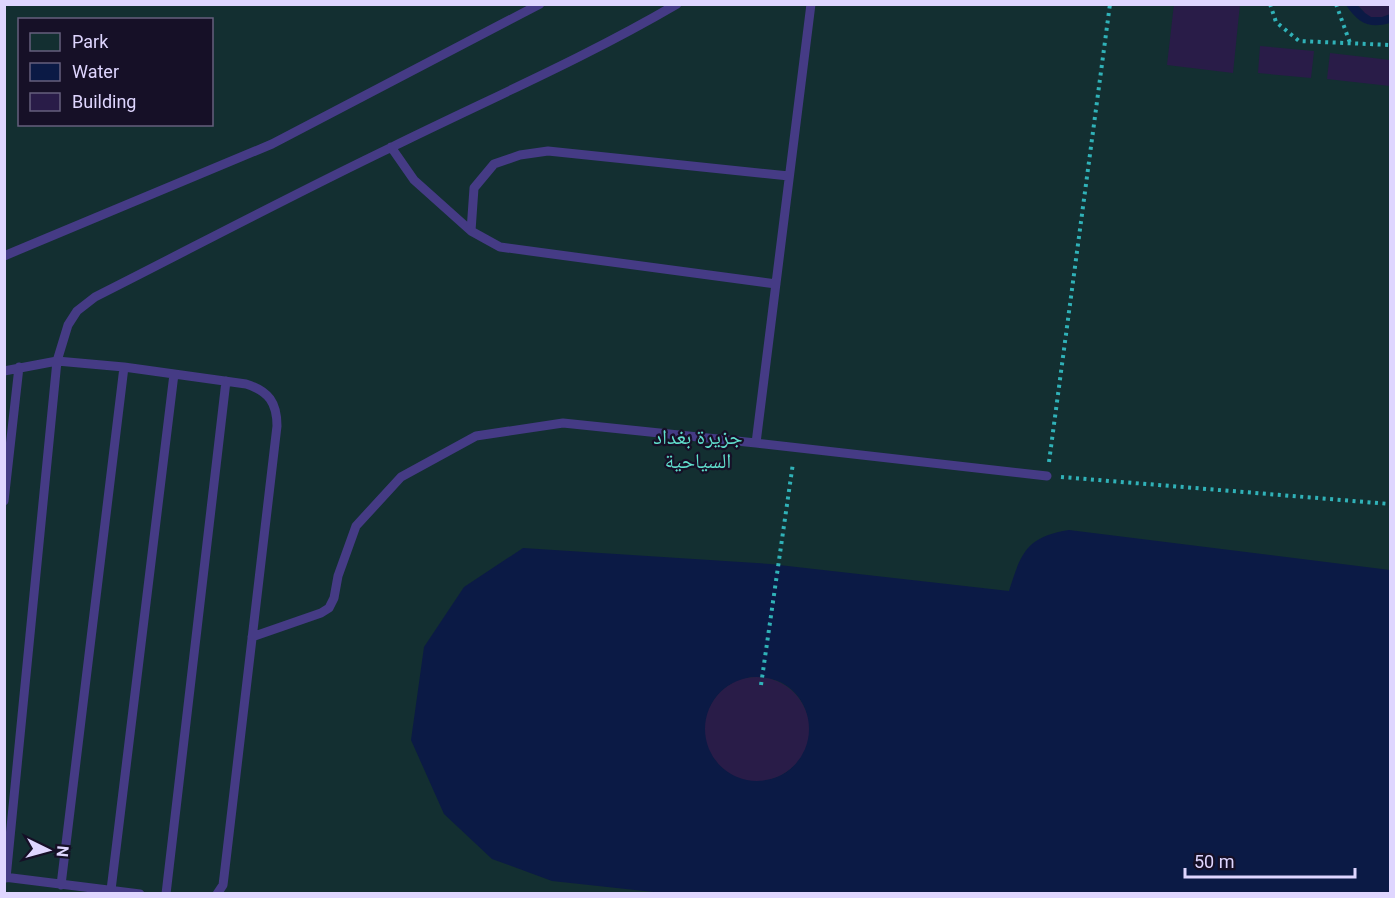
<svg xmlns="http://www.w3.org/2000/svg" width="1395" height="898" font-family="Roboto,'Noto Naskh Arabic',sans-serif">
<style>
.green{fill:#132f31;fill-rule:evenodd}
.water{fill:#0b1a45;fill-rule:evenodd}
.building{fill:#291c48}
.lines{fill:none;stroke-linecap:round;stroke-linejoin:round}
.path{stroke:#30b2b8;stroke-width:4;stroke-dasharray:3 4.5;stroke-linecap:butt}
.lane{stroke:#453b85;stroke-width:9}
.labels{text-anchor:middle;stroke-width:4.5;stroke-linejoin:round;paint-order:stroke}
.park-label{font-size:21px;fill:#61dfcd;stroke:#161027}
</style>
<rect width="100%" height="100%" fill="#161027"/>
<path class="green" d="M5,5H1390V893L5,894ZM20,20H212V124H20Z"/>
<path class="water" d="M1346,5H1357C1369,17 1374,20 1390,14V23C1369,29 1358,23 1346,5Z
M1069,530L1390,570V893L672,894L552,881L492,859L444,814L411,740L424,647L464,587L523,548L770,564L1009,591C1021,553 1026,537 1069,530ZM751,677C762,677 772,678 782,683C828,708 810,782 757,780C743,780 730,775 720,765C701,745 701,709 722,691C730,683 741,680 751,677Z"/>
<path class="building" d="M1174,4H1240L1233,73L1167,65Z
M1357,4H1390V14L1382,17H1371L1365,13Z
M1260,46L1314,51L1311,78L1258,73Z
M1330,53L1390,60V86L1327,79Z
M705 729a52 52 0 1 1 104 0a52 52 0 1 1-104 0Z"/>
<g class="lines">
<path class="path" d="M1270,4L1276,22L1299,41L1390,45
M1336,4L1350,43
M1049,462L1110,4
M1061,477L1390,504
M761,685L793,463"/>
<path class="lane" d="M391,147L414,180L471,231L500,247L776,284
M471,231L474,188L494,164L520,155L548,151L789,176
M4,256L272,144L540,4
M4,371L57,361L124,367L246,384C269,391 277,403 277,426L224,877L223,885L217,894
M756,443L811,4
M4,501L19,367
M252,637L321,613L329,608L334,598L338,576L356,526L401,477L476,436L563,423L756,443L1047,476
M4,877L140,894
M6,878L57,361L68,325L77,311L95,297C194,247 292,195 392,147C487,100 585,58 677,4
M61,885L124,367
M111,890L174,374
M166,894L226,381"/>
</g>
<g class="labels">
<g class="park-label">
<text x="698" y="444">جزيرة بغداد<tspan x="698" dy="24">السياحية</tspan></text>
</g>
</g>
<rect width="1395" height="898" fill="none" stroke="#dfd6ff" stroke-width="12"/>
<rect x="18" y="18" width="195" height="108" fill="#161027" stroke="#665f7d" stroke-width="1.5"/>
<rect x="30" y="33" width="30" height="18" fill="#132f31" stroke="#665f7d" stroke-width="1.5"/>
<text x="72" y="48" font-size="18" fill="#dfd6ff">Park</text>
<rect x="30" y="63" width="30" height="18" fill="#0b1a45" stroke="#665f7d" stroke-width="1.5"/>
<text x="72" y="78" font-size="18" fill="#dfd6ff">Water</text>
<rect x="30" y="93" width="30" height="18" fill="#291c48" stroke="#665f7d" stroke-width="1.5"/>
<text x="72" y="108" font-size="18" fill="#dfd6ff">Building</text>
<g transform="translate(48 850) rotate(95)" stroke="#161027" stroke-width="4.5" paint-order="stroke">
<path d="M0-4.5L10 22L0 15L-10 22Z" fill="#dfd6ff"/>
<text y="-9" font-size="16" font-weight="bold" text-anchor="middle" fill="#dfd6ff">N</text>
</g>
<path d="M1185 868v9h170v-9" fill="none" stroke="#dfd6ff" stroke-width="3"/>
<text x="1194" y="868" font-size="18" fill="#dfd6ff" stroke="#161027" stroke-width="4.5" paint-order="stroke">50 m</text>
</svg>
